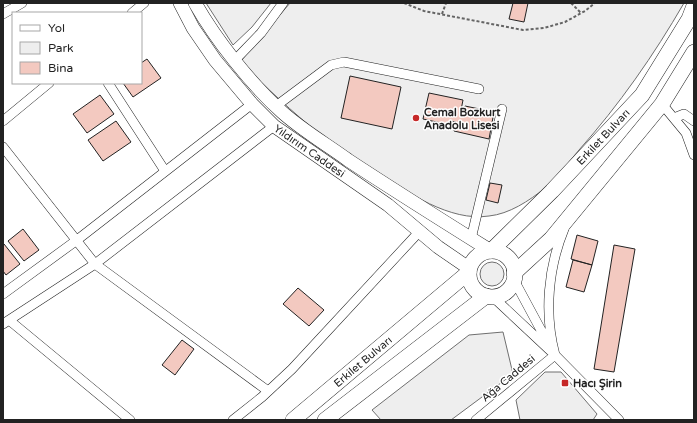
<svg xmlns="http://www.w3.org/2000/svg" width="697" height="423" font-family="'Varela Round',sans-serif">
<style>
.green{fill:#eee;stroke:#6f6f6f}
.building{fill:#f3c9c0;stroke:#222}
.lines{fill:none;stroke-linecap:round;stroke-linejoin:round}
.street-casing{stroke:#222;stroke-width:10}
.secondary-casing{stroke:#222;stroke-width:14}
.primary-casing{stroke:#222;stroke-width:16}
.path{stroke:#646464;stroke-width:2;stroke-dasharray:3 2;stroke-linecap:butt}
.street{stroke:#fff;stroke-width:9}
.secondary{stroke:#fff;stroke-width:13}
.primary{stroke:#fff;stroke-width:15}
.poi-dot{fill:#c62828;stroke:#fff;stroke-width:1.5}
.labels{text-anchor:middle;stroke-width:3;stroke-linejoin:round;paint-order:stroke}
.poi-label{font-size:11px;font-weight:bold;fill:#222;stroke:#fff;text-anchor:start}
.street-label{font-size:11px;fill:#222;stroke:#fff}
</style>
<rect width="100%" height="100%" fill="#fff"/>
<path class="green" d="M206,3H271L252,27L233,45Z
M290,3H684C654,55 619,105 579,150C568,163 557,177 545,188C529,201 509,214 489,216C450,222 407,192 376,172C358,159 338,148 321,135C292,112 266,87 240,62Z
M480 274a12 12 0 1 1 24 0a12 12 0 1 1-24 0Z
M503,332L513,374L451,420H381L372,410L469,335Z
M545,372H561L597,414L593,420H520L516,400Z"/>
<path class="building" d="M513,3H528L524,22L509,19Z
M147,59L161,78L133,97L123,83H141V63Z
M350,76L401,87L392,129L341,118Z
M429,93L463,100L461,110H464L465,106L494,112L489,139L454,131L456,122L451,121L450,125L423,119Z
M100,95L114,114L87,133L73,114Z
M116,121L131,142L103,161L88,140Z
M490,183L502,185L498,203L486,200Z
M23,229L39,250L24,261L8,241Z
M577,235L598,241L592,265L571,259Z
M4,244L20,264L6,275L3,271V245Z
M614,245L635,249L614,372L594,369Z
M573,260L592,265L584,292L566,287Z
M298,288L324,310L309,326L283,304Z
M182,340L194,349L175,375L162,365Z"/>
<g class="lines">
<g class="street-casing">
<path id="street" d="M132,13L144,3
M3,14L22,3
M235,60L261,33L283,3
M108,83L165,171
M662,104L686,133L694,155
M276,106L331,65L344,62L479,89
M674,118L684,114L694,121
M3,121L49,83
M3,147L95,264L268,391
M471,239L502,109
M514,280L549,345
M3,294L77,240L252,104
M493,297L555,355L619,420
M9,320L130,420
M3,324L95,264L274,126
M555,355C544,314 548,268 564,229
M233,420L262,397L292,369L419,232
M476,420L555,355"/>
</g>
<g class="secondary-casing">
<g id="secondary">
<path id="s1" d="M180,3L193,28L215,60L252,104L274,126L388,205L438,247L470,269"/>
<path d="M195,3C216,40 250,83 282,112C302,130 326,144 348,160C395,191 443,221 491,251"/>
</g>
</g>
<g class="primary-casing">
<g id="primary">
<path id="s2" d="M491,251L552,191L642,95L689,19L694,6"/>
<circle cx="492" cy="274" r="23"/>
<path d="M514,273L551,239L662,104L694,52"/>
<path id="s3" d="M293,420L469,272"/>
<path d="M325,420L486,296"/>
</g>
</g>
<path class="path" d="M404,3L424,11L523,30L544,28L565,22L585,11L595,3
M571,3L581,13
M442,14L446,3"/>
<use href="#street" class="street"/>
<use href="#secondary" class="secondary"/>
<use href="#primary" class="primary"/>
</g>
<g class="poi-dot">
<circle cx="416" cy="118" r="4"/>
<rect x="561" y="379" width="8" height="8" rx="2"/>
</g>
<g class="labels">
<g class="poi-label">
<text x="424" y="116">Cemal Bozkurt<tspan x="424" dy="13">Anadolu Lisesi</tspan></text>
<text x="573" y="387">Hacı Şirin</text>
</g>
<g class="street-label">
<text dy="4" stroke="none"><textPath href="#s2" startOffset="160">Erkilet Bulvarı</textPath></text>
<text dy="4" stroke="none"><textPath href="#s1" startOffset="199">Yıldırım Caddesi</textPath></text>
<text dy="4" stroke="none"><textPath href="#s3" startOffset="91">Erkilet Bulvarı</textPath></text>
<text transform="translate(508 378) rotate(-40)" y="4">Ağa Caddesi</text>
</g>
</g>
<rect width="697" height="423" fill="none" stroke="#222222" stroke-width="8"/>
<rect x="12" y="12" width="130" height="72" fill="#ffffff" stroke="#a7a7a7"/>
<rect x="20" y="25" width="20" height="6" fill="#ffffff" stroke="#a7a7a7"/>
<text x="48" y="32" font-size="12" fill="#222222">Yol</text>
<rect x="20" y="42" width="20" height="12" fill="#eeeeee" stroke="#a7a7a7"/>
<text x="48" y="52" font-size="12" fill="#222222">Park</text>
<rect x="20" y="62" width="20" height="12" fill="#f3c9c0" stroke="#a7a7a7"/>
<text x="48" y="72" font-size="12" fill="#222222">Bina</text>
</svg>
